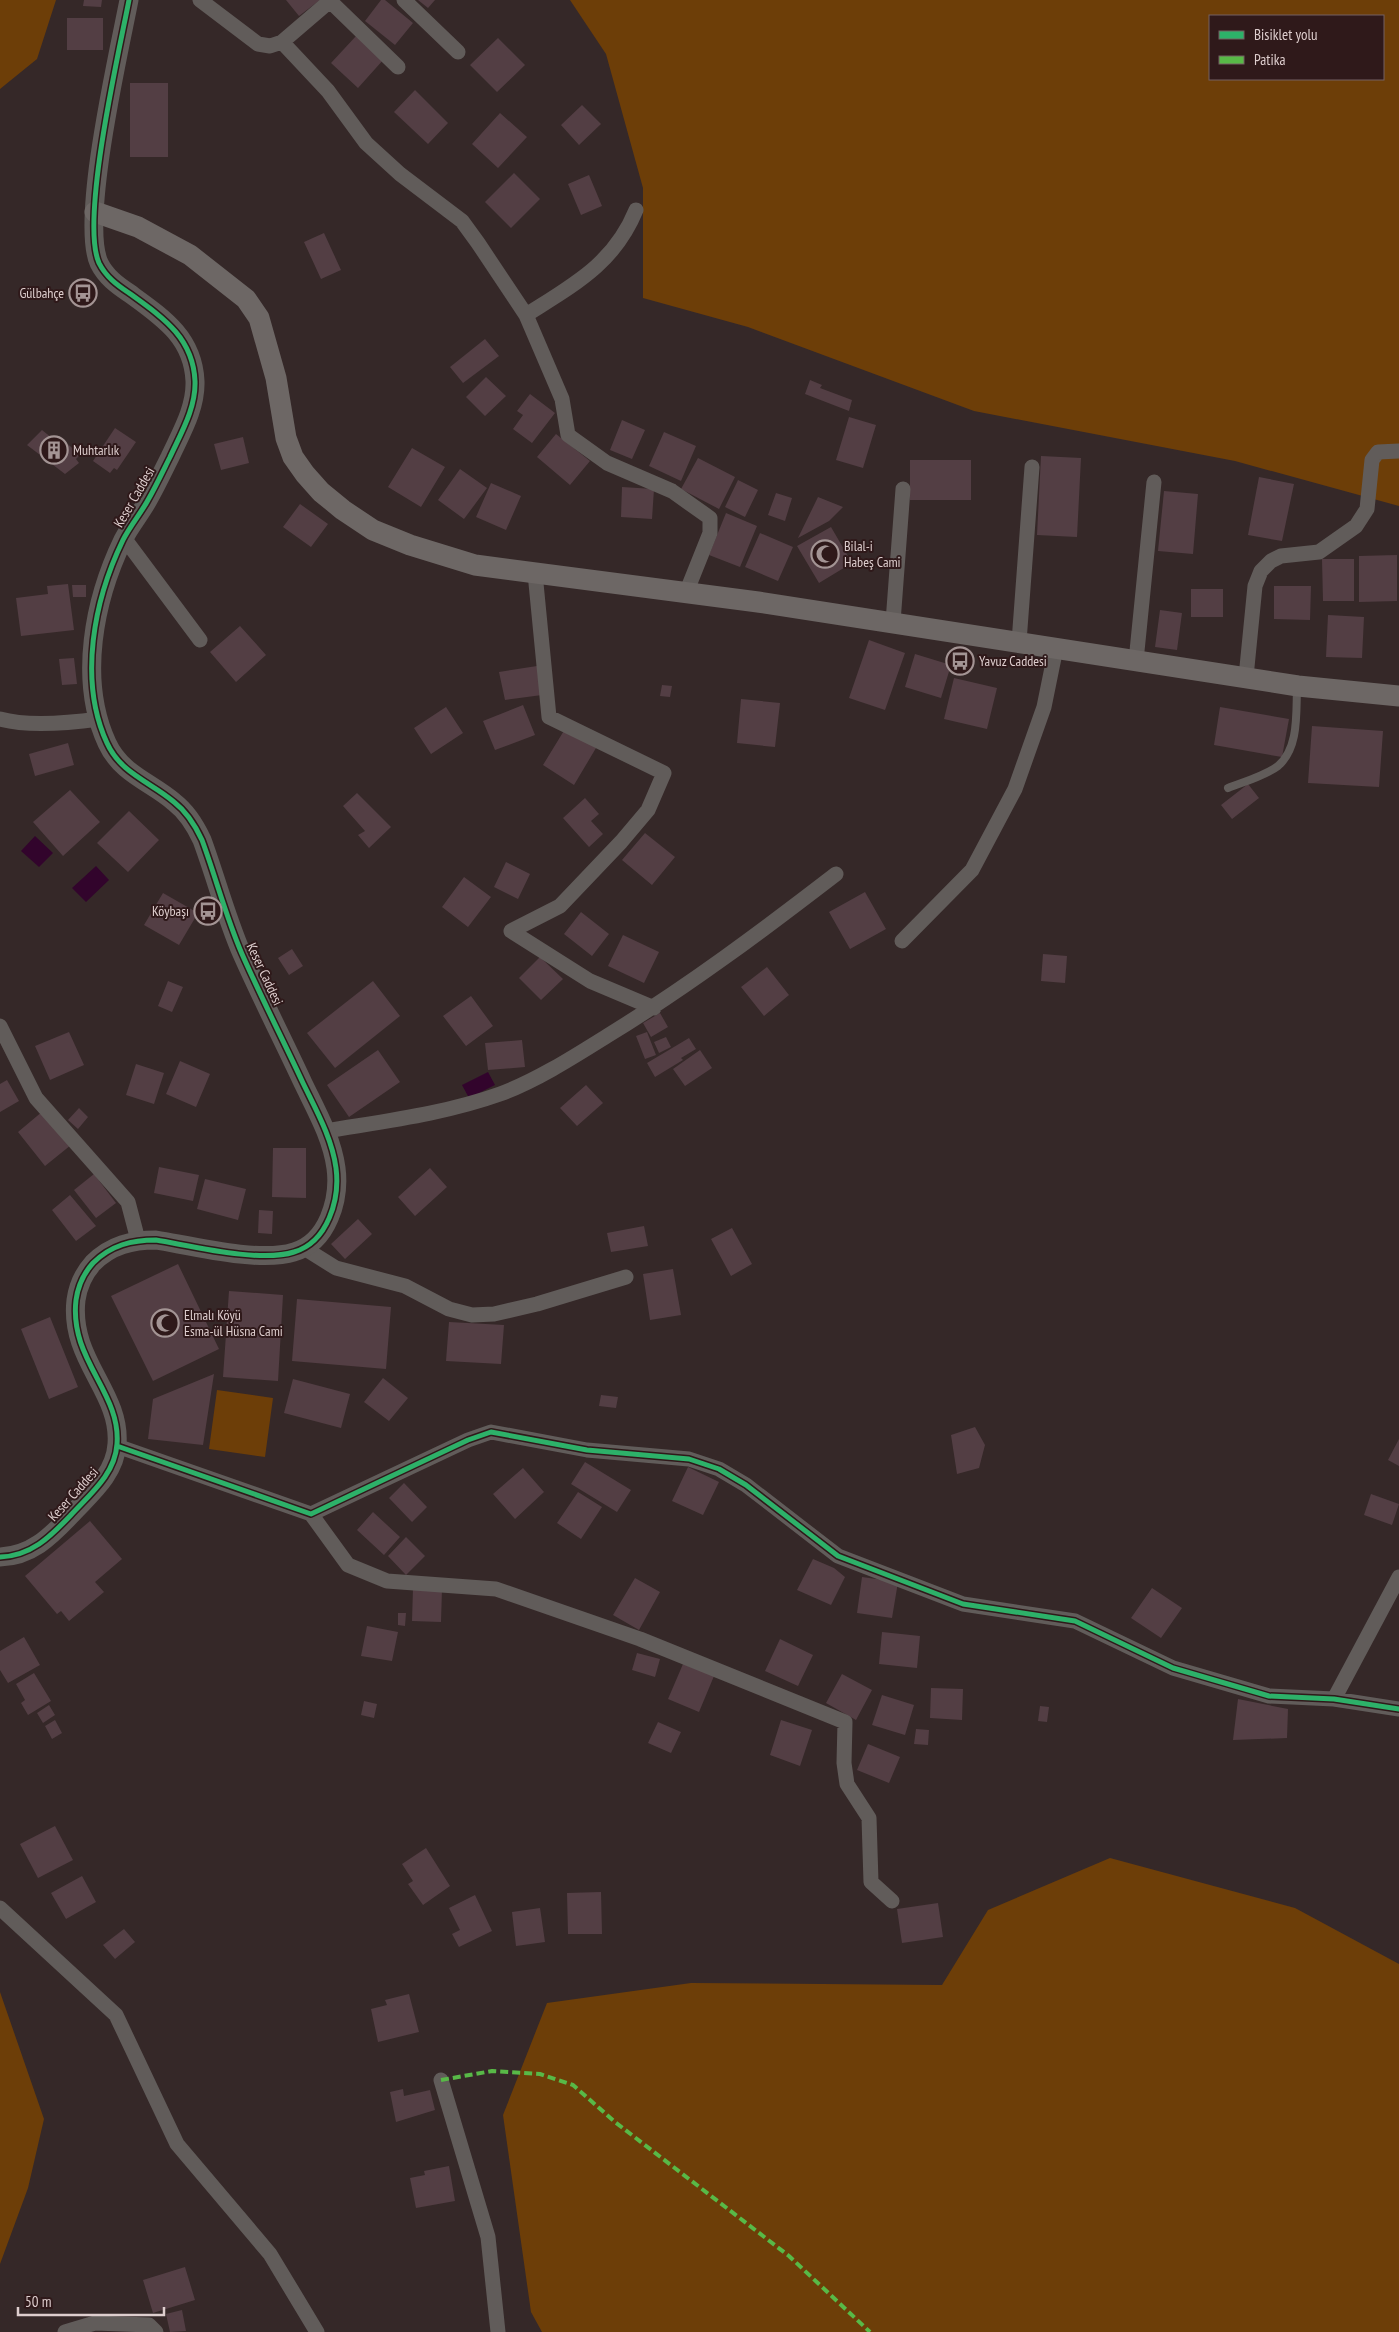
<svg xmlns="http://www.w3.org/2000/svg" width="1399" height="2332" font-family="'PT Sans Narrow',sans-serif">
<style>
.green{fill:#6d3e08;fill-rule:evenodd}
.water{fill:#32042c}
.building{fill:#533e44}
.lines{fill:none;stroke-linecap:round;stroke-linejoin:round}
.service{stroke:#615c5a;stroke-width:8}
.minor{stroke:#615c5a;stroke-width:15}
.tertiary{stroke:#615c5a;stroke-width:19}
.secondary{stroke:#6d6765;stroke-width:21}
.quiet{stroke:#58b947;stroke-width:4;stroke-dasharray:8 4;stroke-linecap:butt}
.cycleway-casing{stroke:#2f191a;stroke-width:8}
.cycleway{stroke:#2db169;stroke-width:5}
.labels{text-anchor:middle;stroke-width:4;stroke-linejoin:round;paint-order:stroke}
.poi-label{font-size:14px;fill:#decece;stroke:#2f191a;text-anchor:start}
.street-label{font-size:14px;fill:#decece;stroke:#2f191a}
</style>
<rect width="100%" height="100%" fill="#352828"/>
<path class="green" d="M0,0H56L37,59L0,89Z
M570,0H1399V506L1235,461L974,411L748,327L643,298V188L606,54ZM1210,16H1383V79H1210Z
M217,1390L273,1398L265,1457L209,1449Z
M1110,1858L1295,1908L1399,1964V2332H542L531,2312L503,2115L547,2003L691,1983L942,1985L988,1910Z
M0,1992L44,2119L28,2188L0,2264Z"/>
<path class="water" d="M35,836L53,853L39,867L21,851Z
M96,866L109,880L86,902L72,888Z
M488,1072L495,1085L469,1098L462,1085Z"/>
<path class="building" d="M84,0H102L101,7L83,6Z
M286,0H320L299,16Z
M381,0H385L413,23L395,45L365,21Z
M418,0H435L428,8Z
M67,18H103V50H67Z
M357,35L384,59L358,88L331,63Z
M498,38L525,65L497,92L470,65Z
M130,83H168V157H130Z
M415,90L448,123L428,144L394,112Z
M582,105L601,124L579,145L561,125Z
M500,113L527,137L498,168L472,144Z
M514,173L540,199L511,228L485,202Z
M589,175L602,206L581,215L568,184Z
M324,233L341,270L321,279L304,242Z
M485,339L499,356L463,383L450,367Z
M486,377L506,396L485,416L466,397Z
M810,380L822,385L820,388L852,400L849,411L805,394Z
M530,394L555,413L532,443L513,429L523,415L517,411Z
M849,417L876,425L863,468L836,460Z
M622,420L645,430L632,459L610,450Z
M115,428L136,442L117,470L114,468L110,473L93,461Z
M42,430L57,442L61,438L80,455L76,459L79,463L65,474L27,445Z
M664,432L696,446L681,481L649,466Z
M556,434L590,461L570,485L537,457Z
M243,437L249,463L221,470L214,444Z
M412,448L445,467L421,507L388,487Z
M1041,456L1081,458L1077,537L1037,535Z
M698,458L735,477L719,509L681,489Z
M910,460H971V500H910Z
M460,469L487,488L464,519L438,500Z
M1259,477L1294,484L1282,541L1248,535Z
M738,480L758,490L745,517L725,507Z
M491,483L521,496L506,530L476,517Z
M622,487L654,489L652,519L621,517Z
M1164,491L1198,494L1193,554L1158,551Z
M776,493L792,498L785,521L768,515Z
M818,497L843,507L829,521L798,538Z
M300,504L328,524L311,547L283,527Z
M726,513L757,526L740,567L709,555Z
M831,527L852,563L819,583L797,546Z
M760,533L793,547L778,581L745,567Z
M1397,555V601L1359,602V556Z
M1322,559H1354V601H1323Z
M68,584L74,630L21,636L16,598L48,594L47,586Z
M72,585H86V597H73Z
M1274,586H1311L1310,620L1274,619Z
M1191,589H1223V617H1191Z
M1160,610L1182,613L1177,650L1155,647Z
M1328,615L1364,617L1362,658L1326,657Z
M240,626L266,655L236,682L210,652Z
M869,640L905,653L885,710L849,698Z
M915,654L951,665L941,698L905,687Z
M74,658L77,684L62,685L59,659Z
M537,666L542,695L505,700L499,672Z
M954,678L997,688L987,729L944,719Z
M662,685L672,686L670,697L660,696Z
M741,699L780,703L775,747L737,743Z
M523,705L535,735L495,750L483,721Z
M446,707L463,733L431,754L414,728Z
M1220,707L1289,719L1282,757L1214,745Z
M1312,726L1383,731L1379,787L1308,783Z
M565,729L596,748L574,785L543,765Z
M68,743L74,765L35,776L29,754Z
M1248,784L1259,798L1232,819L1221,805Z
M70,790L100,822L63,856L33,822Z
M357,793L391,827L369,848L358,835L365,831L343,806Z
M585,798L599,814L591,821L603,834L589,847L563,818Z
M129,811L159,840L128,872L97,843Z
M645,833L675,857L652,885L622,860Z
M506,862L530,874L518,899L494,887Z
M464,877L491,897L468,927L442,907Z
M865,892L886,929L850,949L829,912Z
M163,893L198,913L179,945L144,925Z
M581,912L609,934L592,956L564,934Z
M623,935L659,952L644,983L608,966Z
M292,949L303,966L289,975L278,958Z
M1043,954L1067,956L1065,983L1041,981Z
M540,957L563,979L541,1000L519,978Z
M767,967L789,995L764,1016L741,987Z
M168,981L183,987L172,1012L158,1006Z
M373,981L400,1016L335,1068L307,1033Z
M471,996L493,1026L466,1046L443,1016Z
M660,1013L668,1027L651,1037L643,1023Z
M69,1032L84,1065L50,1080L35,1046Z
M647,1032L656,1055L645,1059L636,1036Z
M666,1037L671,1047L659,1053L654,1042Z
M689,1038L696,1049L681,1058L683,1060L655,1077L647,1063Z
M522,1040L525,1067L488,1070L485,1043Z
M378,1050L400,1082L349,1117L327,1085Z
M700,1050L712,1068L685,1086L673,1069Z
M180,1061L210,1074L196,1107L166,1094Z
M136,1064L164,1073L154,1104L126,1095Z
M7,1080L19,1101L0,1112V1084Z
M586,1085L603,1103L577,1126L560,1108Z
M79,1108L88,1117L78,1129L68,1120Z
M43,1111L71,1145L45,1166L18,1132Z
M273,1148H306V1198L272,1197Z
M159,1167L199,1175L193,1201L154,1193Z
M430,1168L447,1187L415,1216L398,1197Z
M94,1174L116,1203L96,1218L74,1190Z
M205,1179L246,1189L238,1220L197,1209Z
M70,1195L96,1226L76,1241L52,1210Z
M259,1210L273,1211L272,1234L258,1233Z
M358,1219L372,1234L345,1259L331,1244Z
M644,1226L648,1246L611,1252L607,1233Z
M732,1228L752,1264L731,1276L711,1239Z
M178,1264L219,1349L153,1381L111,1296Z
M673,1269L681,1315L650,1320L643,1274Z
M229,1291L283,1295L278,1381L223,1377Z
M297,1299L391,1307L386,1369L292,1361Z
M50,1317L78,1387L49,1399L21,1329Z
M449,1322L504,1325L501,1364L446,1361Z
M214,1374L203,1445L148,1439L153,1399Z
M383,1378L408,1398L389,1421L364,1402Z
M293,1379L350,1394L341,1428L284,1413Z
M601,1395L618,1397L616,1408L599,1406Z
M975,1427L985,1445L979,1468L957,1474L951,1435Z
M1399,1439V1466L1388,1460Z
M585,1462L631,1490L617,1512L571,1484Z
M688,1467L719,1482L703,1515L672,1501Z
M523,1468L544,1492L515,1519L493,1494Z
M404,1483L427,1507L412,1522L389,1498Z
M578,1492L602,1507L581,1539L557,1523Z
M1371,1494L1399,1504L1392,1525L1364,1515Z
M373,1512L400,1537L384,1555L357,1530Z
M90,1521L122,1559L95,1582L104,1592L69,1621L61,1611L57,1614L25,1576Z
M406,1537L425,1556L406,1575L388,1556Z
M813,1559L834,1568L845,1577L831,1605L797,1590Z
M862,1577L898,1582L892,1618L857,1613Z
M635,1578L660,1592L639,1630L613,1615Z
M413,1588L442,1589L441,1622L412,1621Z
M1152,1588L1182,1608L1161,1638L1131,1618Z
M398,1613H406L405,1626L398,1625Z
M367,1626L398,1632L392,1661L361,1656Z
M882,1632L920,1636L917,1668L879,1664Z
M24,1637L40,1665L8,1683L0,1670V1651Z
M780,1639L813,1655L798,1686L765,1671Z
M637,1653L660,1659L655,1677L632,1670Z
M683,1664L714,1676L699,1712L668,1699Z
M34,1673L51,1701L28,1715L21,1703L25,1700L16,1684Z
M842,1674L872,1690L856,1720L826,1703Z
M931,1688L963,1689L962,1720L930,1718Z
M882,1695L914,1705L905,1735L872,1725Z
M1238,1699L1288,1709L1287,1738L1233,1740Z
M364,1701L377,1704L374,1718L361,1715Z
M49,1705L55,1715L43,1723L37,1713Z
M1040,1706L1049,1707L1047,1722L1038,1721Z
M55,1720L62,1733L52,1739L45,1726Z
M781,1720L812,1730L800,1766L770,1755Z
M658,1722L681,1732L671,1753L648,1743Z
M916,1729L929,1730L928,1745L914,1744Z
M868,1744L900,1757L889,1783L857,1770Z
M55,1826L73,1860L38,1878L20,1844Z
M426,1848L450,1886L423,1905L408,1884L413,1881L402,1864Z
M82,1876L96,1902L66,1919L51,1893Z
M601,1892L602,1934H568L567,1893Z
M475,1895L492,1931L459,1947L452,1934L460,1930L449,1908Z
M938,1903L943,1937L902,1943L897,1909Z
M540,1908L545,1942L516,1946L512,1912Z
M124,1929L135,1942L115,1959L103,1945Z
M409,1994L419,2032L378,2042L371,2009L387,2005L385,2000Z
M403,2089L404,2096L430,2090L435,2110L396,2122L390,2092Z
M449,2166L455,2201L416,2208L410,2178L425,2175L424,2171Z
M185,2267L195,2300L153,2313L143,2280Z
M182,2310L186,2331L170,2332L166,2314Z"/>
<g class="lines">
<path class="service" d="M1228,788C1243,782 1265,776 1278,766C1299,748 1296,714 1297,688"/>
<path class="minor" d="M200,0L258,44L270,46L282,42L331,0
M404,0L458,52
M330,1L398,67
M282,42L328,91L366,143L400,174L462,221L478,243L526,315L562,399L568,435L607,463L672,491L710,518V533L686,593
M526,315C573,285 614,264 636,210
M124,538L200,640
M535,573L549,717L664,773L648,810L621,842L560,906L511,931L590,981L654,1008
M893,622L903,489
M1019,642L1032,467
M1136,661L1154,482
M1246,677L1255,586L1261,571L1271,561L1281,556L1319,552L1356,526L1367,509L1372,460L1378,452L1399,451
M0,719C29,727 69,723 99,719
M902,941L972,870L1015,789L1044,707L1056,648
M0,1026L36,1098L128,1202L138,1240
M326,1131C385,1121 444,1114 500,1094C536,1081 575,1056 607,1036C687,987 762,931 836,874
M304,1248L336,1268L405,1286L449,1309L472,1315L494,1314L537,1304L626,1277
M117,1446L311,1514L468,1440L491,1432L587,1450L689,1459L719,1469L746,1485L838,1556L963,1604L1075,1621L1173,1668L1269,1696L1334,1699L1399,1709
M311,1514L348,1565L387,1581L496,1589L640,1639L845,1722L844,1763L847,1784L869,1818L871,1882L892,1901
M1334,1699L1399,1577
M0,1908L116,2015L177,2144L270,2254L317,2332
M441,2080L488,2237L498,2332
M65,2332L95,2323L149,2325L156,2332"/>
<path class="tertiary" d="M0,1557C31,1556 50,1537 70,1516C89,1495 115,1475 117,1444C121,1392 69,1360 76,1300C78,1286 84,1273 93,1263C111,1245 132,1240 156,1240C192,1246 260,1263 294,1252C328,1242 340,1199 336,1168C332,1138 316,1110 303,1083C283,1040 261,997 242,954C226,917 216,878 202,840C195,825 187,812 174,802C151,782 121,774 107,743C78,680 94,600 123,540C130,526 141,513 148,500C156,486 163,471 170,457C181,433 196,408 195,381C193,337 162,317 129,293C117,285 106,277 99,263C80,220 119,52 129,0"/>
<path class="secondary" d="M95,212L138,227L190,255L246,299L259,318L276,378L286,438L293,457L305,474L321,492L343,510L373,530L410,545L475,565L758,602L1298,686L1399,696"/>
<path class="quiet" d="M441,2080L492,2071L540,2074L573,2085L615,2122L789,2256L870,2332"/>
<g class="cycleway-casing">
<path id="cycleway" d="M117,1446L311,1514L468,1440L491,1432L587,1450L689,1459L719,1469L746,1485L838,1556L963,1604L1075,1621L1173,1668L1269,1696L1334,1699L1399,1709
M0,1557C31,1556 50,1537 70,1516C89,1495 115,1475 117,1444C121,1392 69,1360 76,1300C78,1286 84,1273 93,1263C111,1245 132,1240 156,1240C192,1246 260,1263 294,1252C328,1242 340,1199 336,1168C332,1138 316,1110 303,1083C283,1040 261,997 242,954C226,917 216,878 202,840C195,825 187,812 174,802C151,782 121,774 107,743C78,680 94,600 123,540C130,526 141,513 148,500C156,486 163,471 170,457C181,433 196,408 195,381C193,337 162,317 129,293C117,285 106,277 99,263C80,220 119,52 129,0"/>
</g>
<use href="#cycleway" class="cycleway"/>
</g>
<defs>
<g id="bus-ring" transform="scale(1.4375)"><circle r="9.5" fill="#2f191a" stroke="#a39494" stroke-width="1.5"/><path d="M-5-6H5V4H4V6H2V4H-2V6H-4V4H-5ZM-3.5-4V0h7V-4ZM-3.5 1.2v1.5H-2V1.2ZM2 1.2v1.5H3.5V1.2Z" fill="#a39494"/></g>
<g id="building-ring" transform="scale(1.4375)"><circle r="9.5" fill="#2f191a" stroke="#a39494" stroke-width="1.5"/><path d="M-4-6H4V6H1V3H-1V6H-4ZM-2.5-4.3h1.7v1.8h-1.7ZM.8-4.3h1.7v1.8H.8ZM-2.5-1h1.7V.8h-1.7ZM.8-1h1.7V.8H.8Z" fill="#a39494"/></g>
<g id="mosque-ring" transform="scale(1.4375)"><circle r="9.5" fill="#2f191a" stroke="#a39494" stroke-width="1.5"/><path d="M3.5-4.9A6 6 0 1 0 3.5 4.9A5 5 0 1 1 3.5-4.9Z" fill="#a39494"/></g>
</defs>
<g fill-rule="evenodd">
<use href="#bus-ring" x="83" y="293"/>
<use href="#building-ring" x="54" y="450"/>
<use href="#mosque-ring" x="825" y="554"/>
<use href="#bus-ring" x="960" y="661"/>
<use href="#bus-ring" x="208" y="911"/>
<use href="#mosque-ring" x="165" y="1323"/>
</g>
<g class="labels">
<g class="poi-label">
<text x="64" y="298" text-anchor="end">Gülbahçe</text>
<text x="73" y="455">Muhtarlık</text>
<text x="844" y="551">Bilal-i<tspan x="844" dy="16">Habeş Cami</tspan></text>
<text x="979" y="666">Yavuz Caddesi</text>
<text x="189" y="916" text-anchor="end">Köybaşı</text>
<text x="184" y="1320">Elmalı Köyü<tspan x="184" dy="16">Esma-ül Hüsna Cami</tspan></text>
</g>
<g class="street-label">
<text transform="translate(134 497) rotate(-60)" y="5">Keser Caddesi</text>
<text transform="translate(265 974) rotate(65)" y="5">Keser Caddesi</text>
<text transform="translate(73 1494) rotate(-48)" y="5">Keser Caddesi</text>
</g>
</g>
<rect x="1209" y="15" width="175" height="65" fill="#2f191a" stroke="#756162"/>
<rect x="1219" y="31" width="25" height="8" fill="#2db169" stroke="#756162"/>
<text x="1254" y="40" font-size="15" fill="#decece">Bisiklet yolu</text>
<rect x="1219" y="56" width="25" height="8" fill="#58b947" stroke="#756162"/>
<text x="1254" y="65" font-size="15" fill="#decece">Patika</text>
<path d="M18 2307v8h146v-8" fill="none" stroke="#decece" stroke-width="2.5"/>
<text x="25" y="2307" font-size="15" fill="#decece" stroke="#2f191a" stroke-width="4" paint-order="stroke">50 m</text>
</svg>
